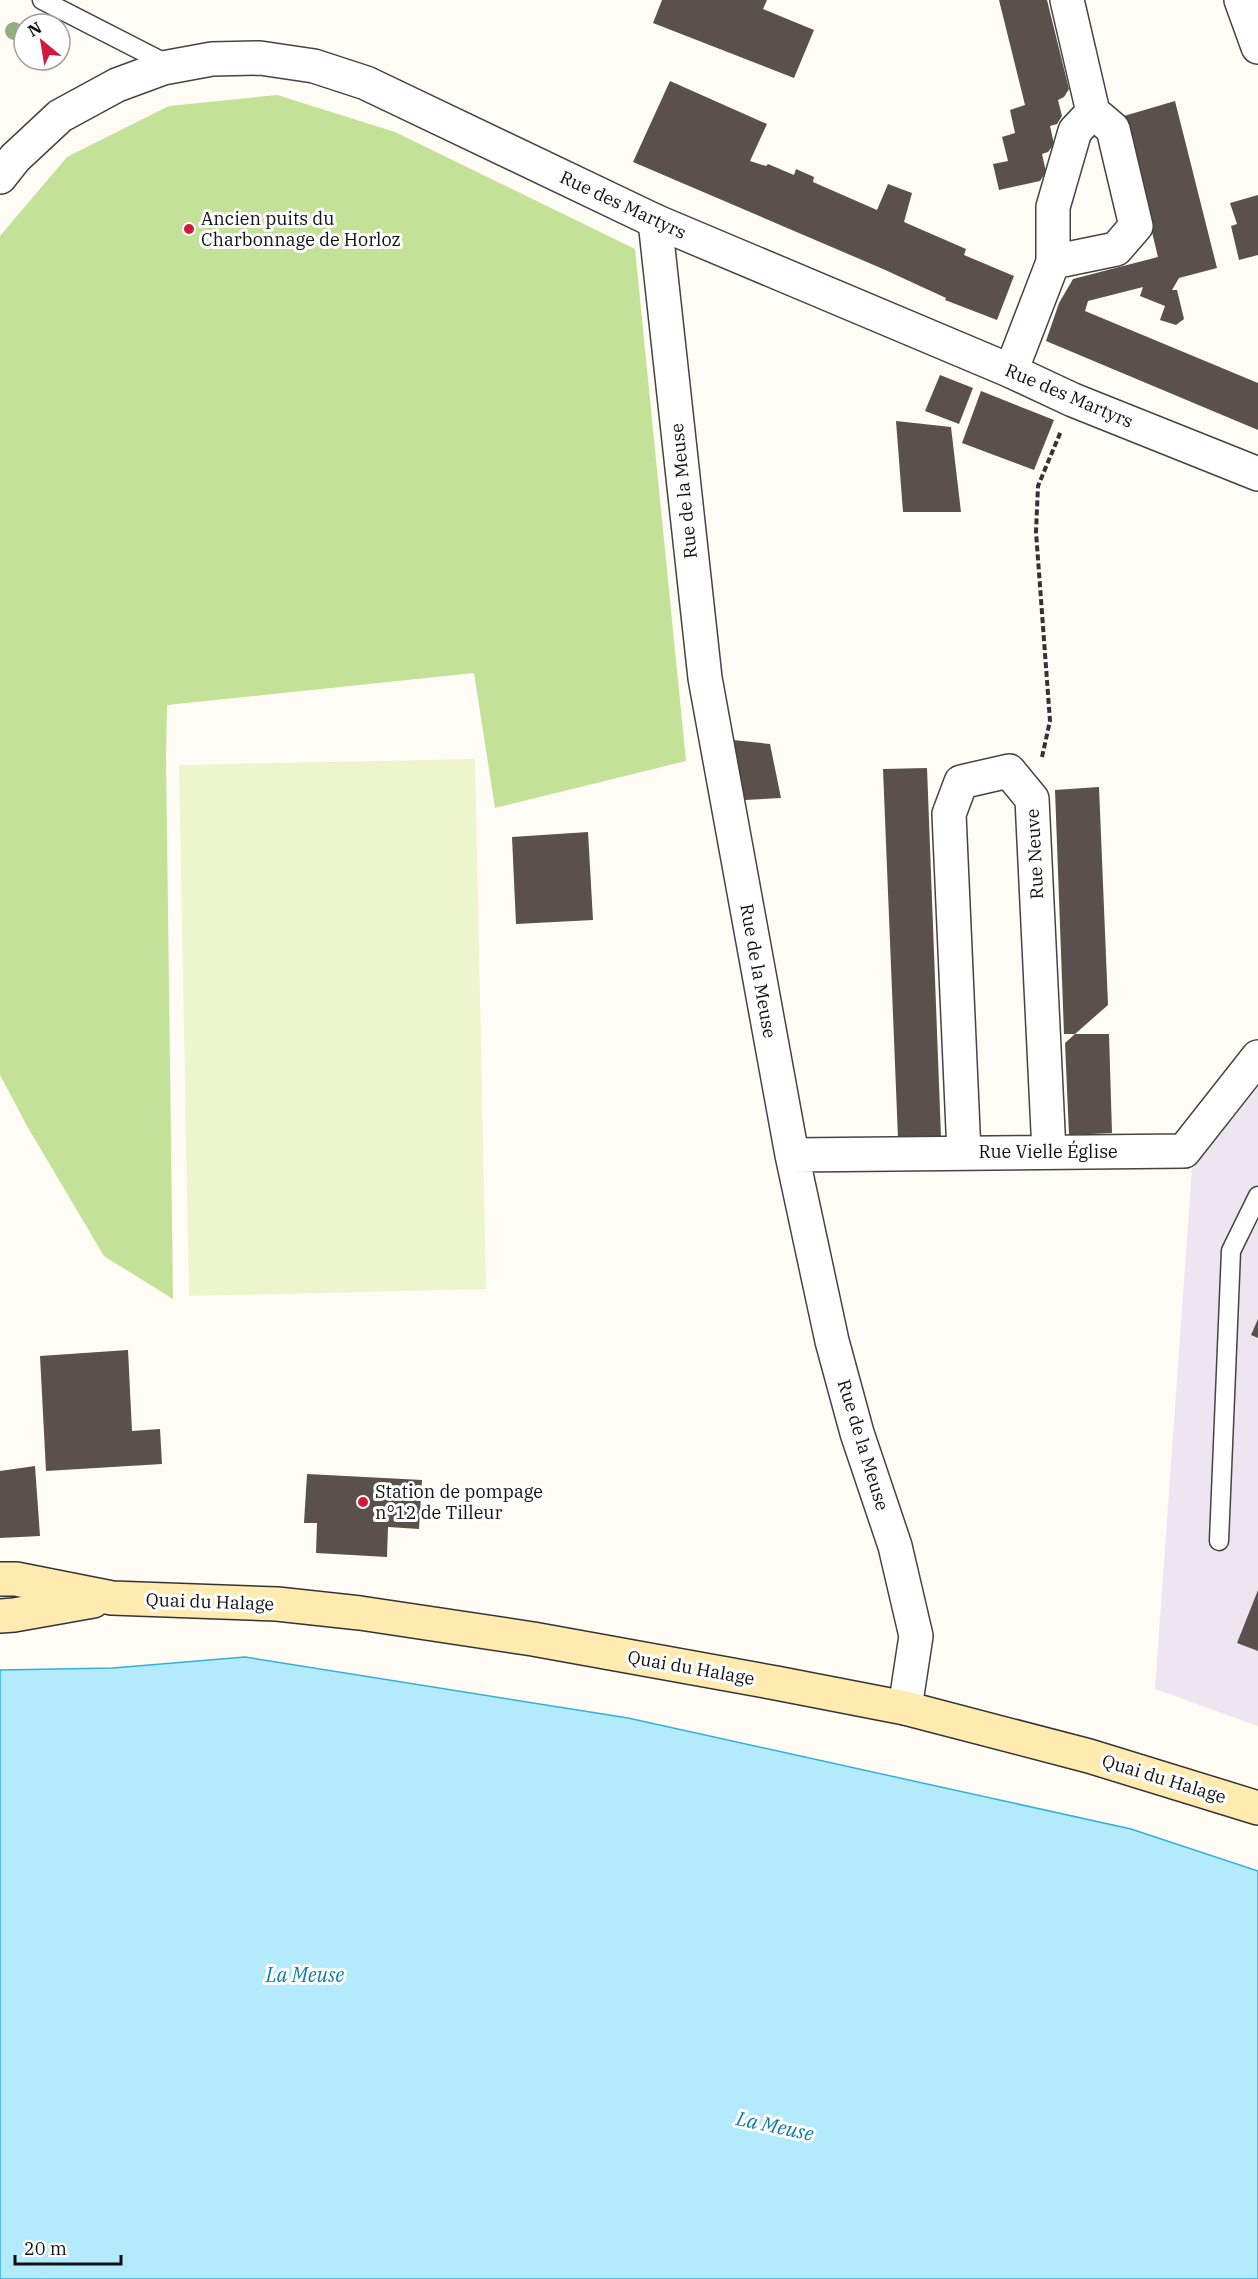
<svg xmlns="http://www.w3.org/2000/svg" width="1258" height="2279" font-family="'IBM Plex Serif',serif">
<style>
.industrial{fill:#ede5f0}
.forest{fill:#c3e197}
.pitch{fill:#ecf5cc}
.water{fill:#b4ebfc;stroke:#33afda;stroke-width:1.5}
.building{fill:#5b504c}
.lines{fill:none;stroke-linecap:round;stroke-linejoin:round}
.service-casing{stroke:#444;stroke-width:21}
.minor-casing{stroke:#444;stroke-width:36}
.tertiary-casing{stroke:#444;stroke-width:36}
.secondary-casing{stroke:#333;stroke-width:36}
.path{stroke:#333;stroke-width:4;stroke-dasharray:6 3;stroke-linecap:butt}
.service{stroke:#fff;stroke-width:18}
.minor{stroke:#fff;stroke-width:33}
.tertiary{stroke:#fff;stroke-width:33}
.secondary{stroke:#ffebb0;stroke-width:33}
.tree{fill:#91b07c}
.poi-dot{fill:#d0193c;stroke:#fff;stroke-width:2}
.labels{text-anchor:middle;stroke-width:6;stroke-linejoin:round;paint-order:stroke}
.street-label{font-size:18px;fill:#111;stroke:#fff}
.poi-label{font-size:18px;fill:#111;stroke:#fff;text-anchor:start}
.water-label{font-size:20px;font-style:italic;fill:#0c7aa9;stroke:#fff}
</style>
<rect width="100%" height="100%" fill="#fffcf5"/>
<path class="industrial" d="M1258,1083V1726L1155,1689L1192,1169Z"/>
<path class="forest" d="M277,95L395,132L635,249L686,761L495,808L474,673L167,705L166,756L173,1299L104,1256L27,1126L0,1075V236L67,157L169,106Z"/>
<path class="pitch" d="M475,759L486,1289L189,1296L179,765Z"/>
<path class="water" d="M245,1657L628,1718L1131,1829L1258,1871V2279H0V1670L113,1668Z"/>
<path class="building" d="M662,0H767L763,9L814,30L794,78L653,23Z
M999,0H1047L1069,89L1064,97L1058,100L1062,116L1057,124L1050,126L1054,144L1048,152L1042,154L1046,172L1040,181L999,190L993,164L1008,161L1002,137L1015,133L1010,110L1025,105Z
M670,81L767,124L750,161L766,166L768,164L794,175L796,169L814,177L813,182L877,210L888,184L912,193L904,222L966,249L964,255L1014,276L997,320L945,300L946,298L883,269L633,162Z
M1175,101L1217,268L1179,278L1172,290H1177L1184,319L1176,325L1160,320L1165,306L1140,296L1143,287L1088,301L1085,311L1258,383V430L1046,341L1059,303L1073,279L1158,257L1124,116Z
M1258,195V255L1239,260L1231,226L1237,224L1230,203Z
M940,375L973,388L959,424L925,411Z
M981,391L1054,420L1034,470L962,443Z
M896,421L951,427L961,512H903Z
M733,740L770,744L781,798L745,800Z
M927,768L941,1137L898,1138L883,769Z
M1099,787L1108,1005L1075,1034H1064L1055,790Z
M588,832L593,920L516,924L512,837Z
M1075,1034H1109L1112,1133L1069,1135L1065,1043Z
M1258,1319V1338L1251,1335Z
M128,1350L132,1431L160,1429L162,1464L46,1471L40,1356Z
M35,1466L40,1536L0,1538V1471Z
M307,1474L422,1480L419,1529L388,1527L387,1557L316,1553L317,1523H304Z
M1258,1590V1651L1237,1643Z"/>
<g class="lines">
<g class="service-casing">
<path id="service" d="M42,0L171,66
M1219,1541L1231,1251L1258,1196"/>
</g>
<g class="minor-casing">
<path id="minor" d="M1241,0L1258,47
M655,221L705,678L792,1155L832,1341L857,1433L895,1546L916,1636L905,1708
M1053,262L1116,249L1136,226L1113,129L1093,112
M1011,371L1053,262V207L1075,131L1093,112L1067,0
M964,1153L949,814L961,782L1009,771L1032,799L1049,1152
M792,1155L1184,1151L1258,1057"/>
</g>
<g class="tertiary-casing">
<path id="tertiary" d="M0,177L15,158L60,116L117,85L163,68L212,59L260,58L314,66L366,83L655,221L1011,371L1073,400L1258,474"/>
</g>
<g class="secondary-casing">
<path id="secondary" d="M0,1579H16L112,1598L277,1604L360,1613L533,1639L776,1683L905,1708L1089,1756L1258,1808
M0,1616L14,1615L93,1601"/>
</g>
<path class="path" d="M1042,757L1050,721L1036,532L1038,486L1061,431"/>
<use href="#service" class="service"/>
<use href="#minor" class="minor"/>
<use href="#tertiary" class="tertiary"/>
<use href="#secondary" class="secondary"/>
</g>
<circle class="tree" cx="14" cy="31" r="9"/>
<g class="poi-dot">
<circle cx="189" cy="229" r="6"/>
<circle cx="363" cy="1502" r="6"/>
</g>
<g class="labels">
<g class="street-label">
<text transform="translate(623 205) rotate(25)" y="6">Rue des Martyrs</text>
<text transform="translate(1069 396) rotate(23)" y="6">Rue des Martyrs</text>
<text transform="translate(684 491) rotate(-96)" y="6">Rue de la Meuse</text>
<text transform="translate(1035 854) rotate(-93)" y="6">Rue Neuve</text>
<text transform="translate(758 971) rotate(80)" y="6">Rue de la Meuse</text>
<text x="1048" y="1158">Rue Vielle Église</text>
<text transform="translate(863 1445) rotate(73)" y="6">Rue de la Meuse</text>
<text transform="translate(210 1602) rotate(2)" y="6">Quai du Halage</text>
<text transform="translate(691 1668) rotate(10)" y="6">Quai du Halage</text>
<text transform="translate(1164 1779) rotate(17)" y="6">Quai du Halage</text>
</g>
<g class="poi-label">
<text x="201" y="225">Ancien puits du<tspan x="201" dy="21">Charbonnage de Horloz</tspan></text>
<text x="375" y="1498">Station de pompage<tspan x="375" dy="21">n°12 de Tilleur</tspan></text>
</g>
<g class="water-label">
<text x="305" y="1982">La Meuse</text>
<text transform="translate(775 2126) rotate(12)" y="7">La Meuse</text>
</g>
</g>
<g transform="translate(42 42) rotate(330)"><circle r="28" fill="#ffffff" stroke="#a0a0a0" stroke-width="1.5"/>
<path d="M0-4.5L10 22L0 15L-10 22Z" fill="#d0193c"/>
<text y="-9" font-size="16" font-weight="bold" text-anchor="middle" fill="#111111">N</text>
</g>
<path d="M15 2255v9h106v-9" fill="none" stroke="#111111" stroke-width="3"/>
<text x="24" y="2255" font-size="18" fill="#111111" stroke="#ffffff" stroke-width="4.5" paint-order="stroke">20 m</text>
</svg>
